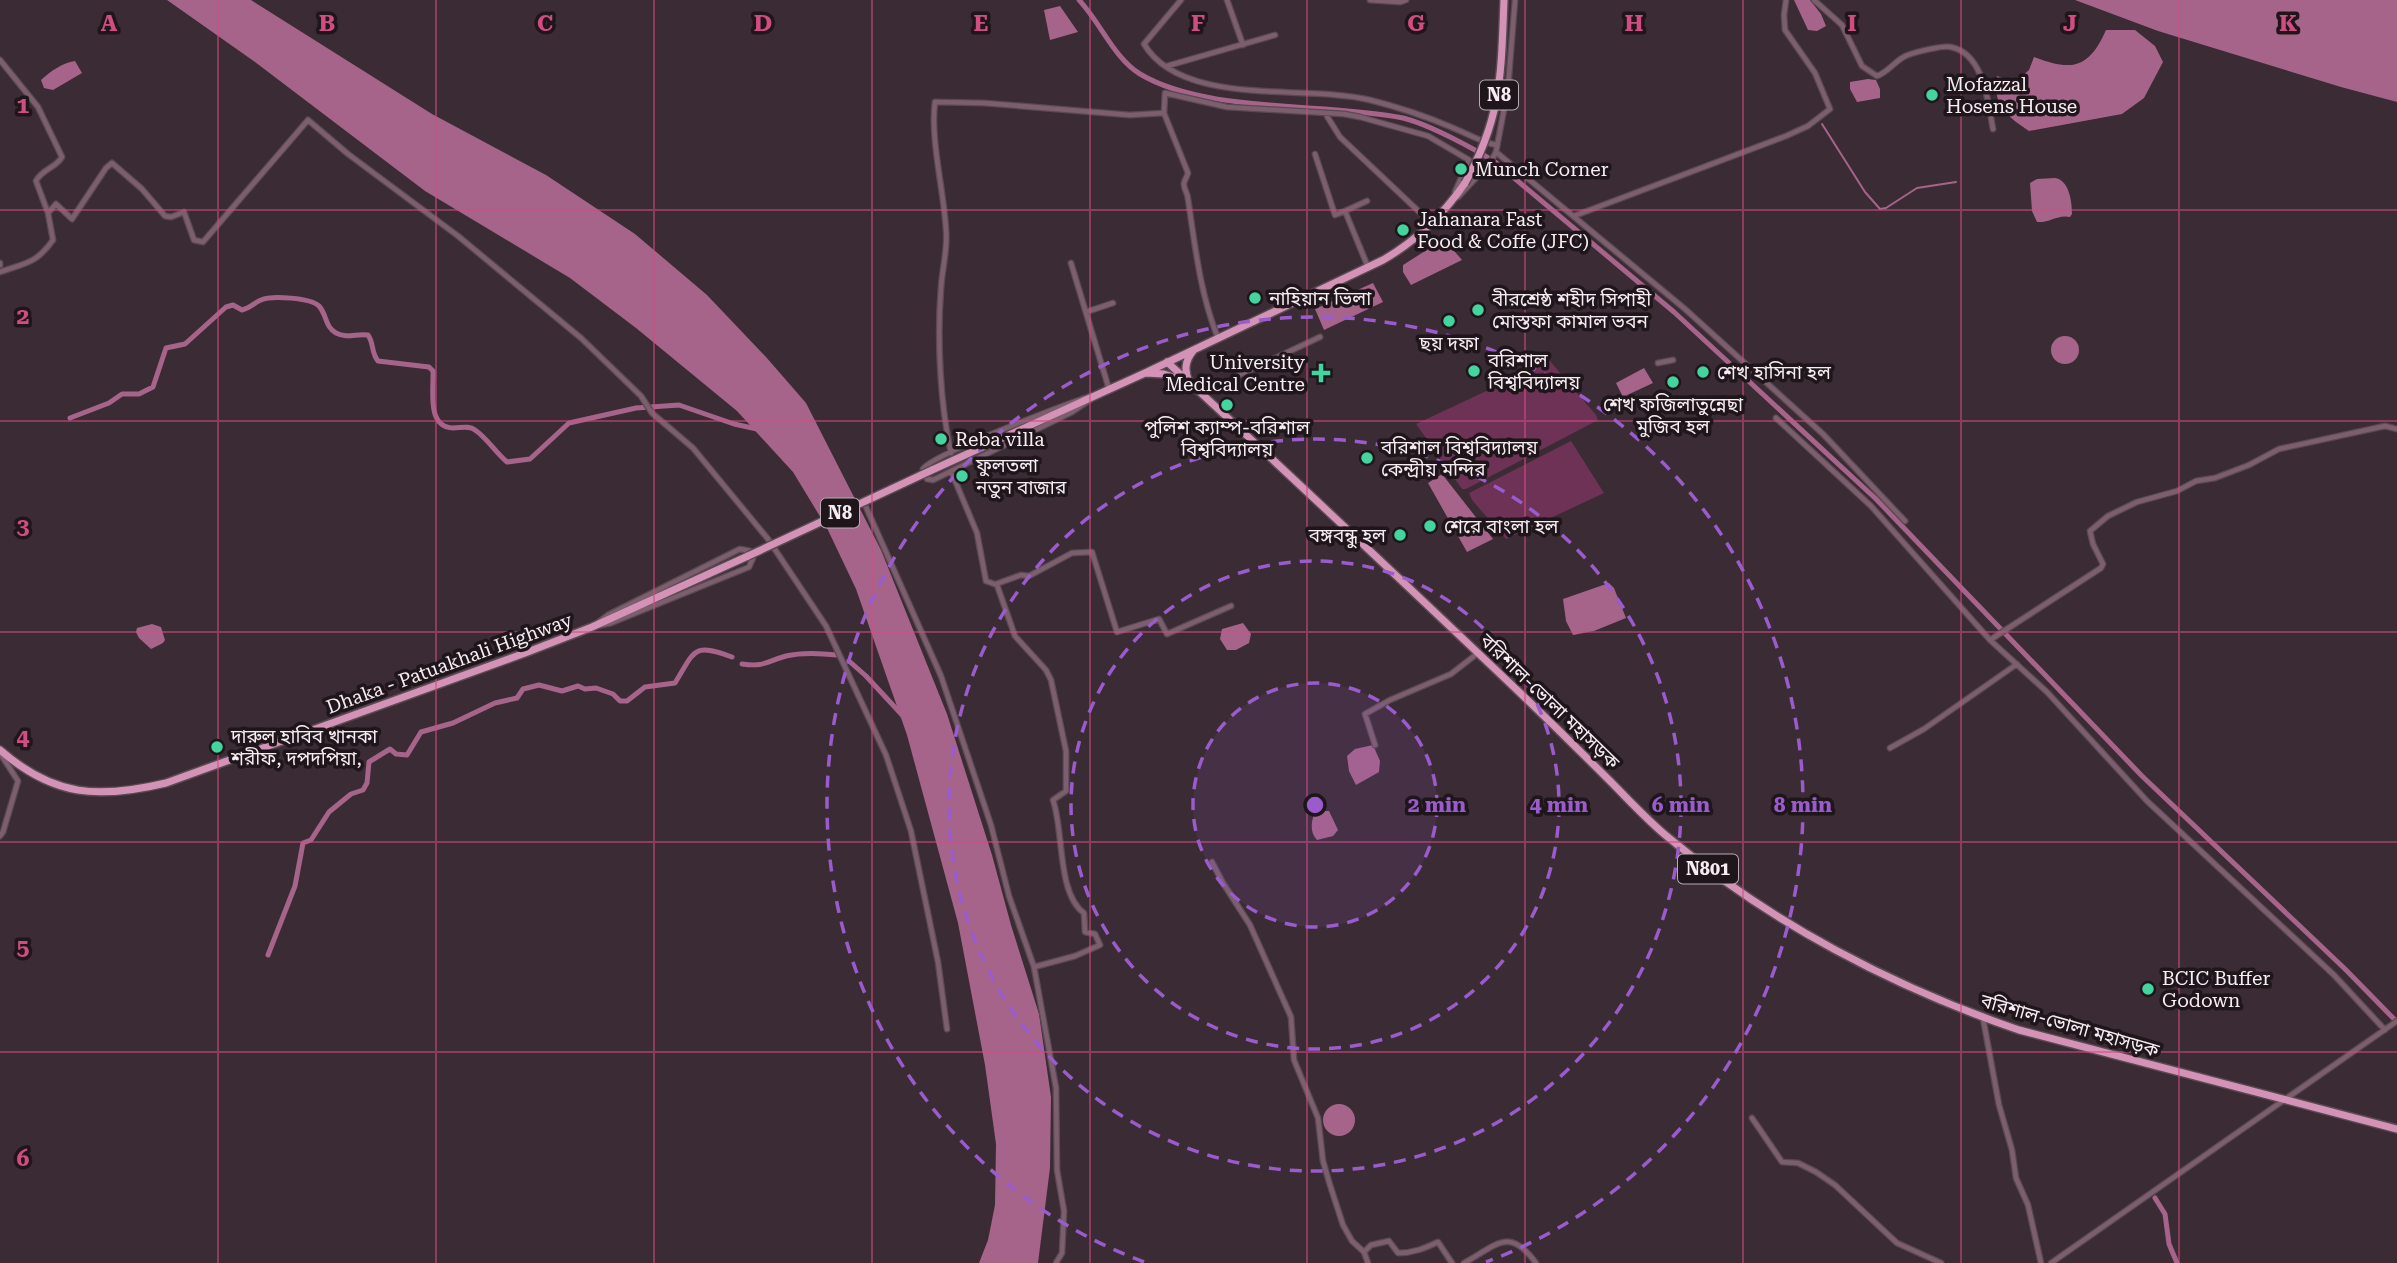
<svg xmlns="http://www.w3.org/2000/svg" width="2397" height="1263" font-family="'Roboto Serif','Noto Sans Bengali',serif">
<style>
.green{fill:#6d3256}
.water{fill:#a6648a}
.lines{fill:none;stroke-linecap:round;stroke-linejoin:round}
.stream{stroke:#a6648a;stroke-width:2}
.canal{stroke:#a6648a;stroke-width:5}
.minor-casing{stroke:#594a52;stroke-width:7}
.trunk-casing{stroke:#594a52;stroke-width:10}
.minor{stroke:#7c5e6e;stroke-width:4.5}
.trunk{stroke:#d492b7;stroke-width:7}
.trunk-bridge-casing{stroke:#594a52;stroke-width:10;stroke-linecap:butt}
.trunk-bridge{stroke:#d492b7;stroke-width:7}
.grid{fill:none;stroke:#cf4d81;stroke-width:2;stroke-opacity:0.55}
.ring{fill:none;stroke:#9a5ccc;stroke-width:3.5;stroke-dasharray:12 9}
.poi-dot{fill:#44d49f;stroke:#1e161a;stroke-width:2.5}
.labels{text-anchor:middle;stroke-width:7;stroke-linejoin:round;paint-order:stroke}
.shield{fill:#1e161a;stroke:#b6acb1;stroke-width:2}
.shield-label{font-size:18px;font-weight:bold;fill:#f7ecf2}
.poi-label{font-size:19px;fill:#f7ecf2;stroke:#1e161a;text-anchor:start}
.street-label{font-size:19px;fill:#f7ecf2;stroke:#1e161a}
.grid-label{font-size:23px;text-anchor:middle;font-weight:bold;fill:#cf4d81;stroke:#1e161a;stroke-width:7;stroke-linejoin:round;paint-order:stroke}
.centre{fill:#9a5ccc;stroke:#1e161a;stroke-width:3.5}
.ring-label{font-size:21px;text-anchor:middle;font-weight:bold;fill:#9a5ccc;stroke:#1e161a;stroke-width:7;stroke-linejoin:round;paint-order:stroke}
</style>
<rect width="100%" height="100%" fill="#3b2b34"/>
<path class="green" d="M1550,361L1596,415L1598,420L1466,489H1462L1416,424Z
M1571,441L1604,493L1506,539L1472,500L1469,493Z"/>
<path class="water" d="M167,0H251L432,114L546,175L635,234L707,295L766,357L806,403L881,550L947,714L992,855L1011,925L1039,1014L1051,1097L1050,1168L1038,1263H979L988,1240L995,1205L996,1144L985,1065L958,923L907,735L856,589L827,528L793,472L737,411L636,328L570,278L425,191L255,62Z
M1794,0H1810L1821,14L1826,26L1817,31L1808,30Z
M2075,0H2397V102L2341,87L2158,31Z
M1060,6L1078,32L1050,40L1044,10Z
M2106,30H2135L2155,46L2163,62L2144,98L2122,114L2029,131C2006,116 1992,104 1997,76L2015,82L2029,70L2034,57C2073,72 2089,68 2106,30Z
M75,61L82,73L53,90L44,88L41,80C51,71 62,63 75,61Z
M1868,79L1876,80L1880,89V98L1857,102L1850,89V82Z
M2055,178C2069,180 2072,201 2072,214L2070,217C2058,214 2050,223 2037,222L2032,211L2030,183L2037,179Z
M1444,239L1462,260L1411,285L1403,272V265Z
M1373,283L1383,302L1324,330L1315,309Z
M2051 350a14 14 0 1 1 28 0a14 14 0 1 1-28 0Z
M1644,368L1653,383L1623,397L1616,383Z
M1442,474L1493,539L1467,552L1428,483Z
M1609,583L1614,588L1626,618L1594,631L1573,635L1566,621L1563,599Z
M1243,623L1251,634L1249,643L1236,650H1227L1220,639L1222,629Z
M152,624L161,627L165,640L163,643L151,649L139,638L136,632L137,628Z
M1373,745L1380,761L1379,772L1356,785L1349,771L1347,756L1355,749Z
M1324,811H1329L1338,830L1333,836L1317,840C1310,832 1311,824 1314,814Z
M1323 1120a16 16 0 1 1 32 0a16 16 0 1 1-32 0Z"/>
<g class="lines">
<path class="stream" d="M1822,124L1865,192L1880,209L1886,208L1917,188L1956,182"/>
<path class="canal" d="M1079,0C1100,22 1114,58 1140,74C1207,114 1325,102 1403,118C1428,124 1473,148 1495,162L1674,312L1876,499L2142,776L2345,969L2397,1022
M70,418L109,403L122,394H139L153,387L166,348L185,344L226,307L233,305L242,310C250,308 254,303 261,300C272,295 311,298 319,306C327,315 325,327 336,333C348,339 356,333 368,335C374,343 371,353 378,361L429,367L433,371C434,389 426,427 453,428C461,428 469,425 475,430C487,438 496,453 507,462L530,459L569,423L636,408L679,405L734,424L757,429
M849,661L866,676L904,717
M742,664C765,667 765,662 786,656C803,652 819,653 837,655
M268,955L295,886L303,843L311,840L329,812L351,794L363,790L367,783L369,762L390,749L396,754L407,755L421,732L453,723L495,703L517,698L523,689L539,685L562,691L578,686L585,689L596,688L613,694L620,701H627L645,687L675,683C695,651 692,642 732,657
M2155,1198L2165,1214L2169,1244L2177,1263"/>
<g class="minor-casing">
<path id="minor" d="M1181,0L1144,44C1182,108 1307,84 1370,100C1398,107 1425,116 1451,127C1466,133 1481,142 1496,145
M1227,0L1243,45
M1370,0L1400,2L1406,0
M1814,0L1842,25L1862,66L1877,76C1889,72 1896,59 1908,55C1916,52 1943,45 1951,47C1984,54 1988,102 1993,129
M0,60L38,107L62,157C56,168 42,169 36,181L48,213L53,240C36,264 25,263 0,272
M1167,66L1275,35
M1325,113L1340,137L1431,223
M1496,152L1685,309L1823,434L1905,521
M1315,154L1335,215L1345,211L1368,267
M1458,197L1490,163L1496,152L1508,88L1515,0
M1345,211L1367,201
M48,213L56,204L72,219L106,168L112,163L142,189L165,216L171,217L184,212L194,240L203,242L308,120L348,154L458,236L581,338L641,396L652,413L693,448L768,539L826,626L886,755L911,831L938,962L947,1029
M1574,216L1786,136L1808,126L1830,109L1815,73L1785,30L1784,15L1786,0
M0,263V265
M1071,263L1109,389
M1086,312L1113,303
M1218,338C1200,294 1195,245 1188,199C1188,193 1183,188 1184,183C1185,179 1187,177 1188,173L1164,113L1165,93L1227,107L1344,114L1360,117L1428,136L1469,160L1455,192
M1658,363L1673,360
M1237,376L1320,337
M1100,393L1072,412L933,480L927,479L923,469C932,454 1075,401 1100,393Z
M1776,418L1871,506L1990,640L2047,692L2147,801L2334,975L2385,1030
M951,453C940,404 937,338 941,288C942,269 948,249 946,230C944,191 930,139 935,102L984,103L1130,115L1164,113
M951,471L977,533L986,581L997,585L1015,636L1046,670L1051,680L1066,751V791L1053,800C1064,831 1057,894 1084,913L1085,932L1095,934L1100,945L1075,956L1034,967
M866,507L941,676L991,825L1009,896L1034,967L1056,1088L1057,1170L1064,1211L1062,1253L1056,1263
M740,549L750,551L753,558L749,567L611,623L592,627L608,615Z
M996,584L1021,575L1029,576L1072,553L1092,552L1117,632L1159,619L1167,634L1231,606
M1990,640L2101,568L2103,564L2093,544L2090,531L2108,516L2137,502L2177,491L2196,481L2215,478L2249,465L2279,449L2385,426L2397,429
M1375,745L1365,714L1390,700L1451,674L1478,653
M1890,748L1924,729L2017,664
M0,836L3,832L18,781L0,753
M1212,862L1223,883L1250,925L1291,1017L1294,1060L1318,1118L1323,1161L1330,1185L1343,1225L1352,1241L1364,1252
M1983,1018L1999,1105L2012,1150L2016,1178L2028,1205L2041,1263
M1752,1118L1782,1162L1798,1163L1816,1172L1835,1185L1897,1243L1941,1263
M1368,1263L1364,1252L1371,1245L1389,1241L1398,1253C1414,1253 1425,1248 1438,1242L1452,1263
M1464,1263C1497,1245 1509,1226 1536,1263
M2051,1263L2397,1021"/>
</g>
<g class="trunk-casing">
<path id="trunk" d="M1167,362C1278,463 1387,567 1496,670C1534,706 1572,743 1610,781C1629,800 1648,821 1669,838C1771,923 1893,987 2019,1030L2397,1129
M1146,373L1164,374L1185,381
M1189,382C1184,370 1185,361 1193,351
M932,470L1145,373L1383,260C1416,241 1443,215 1465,183
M0,750C54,797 99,799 166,783L525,653L592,627L748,556"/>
</g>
<use href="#minor" class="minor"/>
<use href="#trunk" class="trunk"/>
<g class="trunk-bridge-casing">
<path id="trunk-bridge" d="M1465,183C1502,117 1501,74 1504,0
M748,556L932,470"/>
</g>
<use href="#trunk-bridge" class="trunk-bridge"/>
</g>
<path class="grid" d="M218,0V1263M436,0V1263M654,0V1263M872,0V1263M1090,0V1263M1307,0V1263M1525,0V1263M1743,0V1263M1961,0V1263M2179,0V1263M0,210H2397M0,421H2397M0,632H2397M0,842H2397M0,1052H2397"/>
<circle cx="1315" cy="805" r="122" fill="#9a5ccc" fill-opacity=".12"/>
<g class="ring">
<circle cx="1315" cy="805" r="122"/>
<circle cx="1315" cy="805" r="244"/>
<circle cx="1315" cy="805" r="366"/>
<path d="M1144 1262A488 488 0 1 1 1486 1262"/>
</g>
<g class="poi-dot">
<circle cx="1932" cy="95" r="7"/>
<circle cx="1461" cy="169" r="7"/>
<circle cx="1403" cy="230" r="7"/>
<circle cx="1255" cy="298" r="7"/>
<circle cx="1478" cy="310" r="7"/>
<circle cx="1449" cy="321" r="7"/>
<circle cx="1474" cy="371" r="7"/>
<circle cx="1703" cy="372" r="7"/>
<path d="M1317.5 362.5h7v7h7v7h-7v7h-7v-7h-7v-7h7z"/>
<circle cx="1673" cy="382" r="7"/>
<circle cx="1227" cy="405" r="7"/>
<circle cx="941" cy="439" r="7"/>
<circle cx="1367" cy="458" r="7"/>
<circle cx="962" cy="476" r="7"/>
<circle cx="1430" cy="526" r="7"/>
<circle cx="1400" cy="535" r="7"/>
<circle cx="217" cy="747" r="7"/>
<circle cx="2148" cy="989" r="7"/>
</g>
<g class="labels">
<g class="shield">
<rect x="1480" y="80.5" width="38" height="29" rx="5"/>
<rect x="821" y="498.5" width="38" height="29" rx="5"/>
<rect x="1678" y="854.5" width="60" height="29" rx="5"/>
</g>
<g class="shield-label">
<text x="1499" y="101">N8</text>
<text x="840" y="519">N8</text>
<text x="1708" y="875">N801</text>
</g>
<g class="poi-label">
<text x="1946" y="91">Mofazzal<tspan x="1946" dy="22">Hosens House</tspan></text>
<text x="1475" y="176">Munch Corner</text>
<text x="1417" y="226">Jahanara Fast<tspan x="1417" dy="22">Food &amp; Coffe (JFC)</tspan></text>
<text x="1269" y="305">নাহিয়ান ভিলা</text>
<text x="1492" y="306">বীরশ্রেষ্ঠ শহীদ সিপাহী<tspan x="1492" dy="22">মোস্তফা কামাল ভবন</tspan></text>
<text x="1449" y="350" text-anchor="middle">ছয় দফা</text>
<text x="1488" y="367">বরিশাল<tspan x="1488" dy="22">বিশ্ববিদ্যালয়</tspan></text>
<text x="1305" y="369" text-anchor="end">University<tspan x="1305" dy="22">Medical Centre</tspan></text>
<text x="1717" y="379">শেখ হাসিনা হল</text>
<text x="1673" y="411" text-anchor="middle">শেখ ফজিলাতুন্নেছা<tspan x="1673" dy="22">মুজিব হল</tspan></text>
<text x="1227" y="434" text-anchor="middle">পুলিশ ক্যাম্প-বরিশাল<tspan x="1227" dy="22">বিশ্ববিদ্যালয়</tspan></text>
<text x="955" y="446">Reba villa</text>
<text x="1381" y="454">বরিশাল বিশ্ববিদ্যালয়<tspan x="1381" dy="22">কেন্দ্রীয় মন্দির</tspan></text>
<text x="976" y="472">ফুলতলা<tspan x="976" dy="22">নতুন বাজার</tspan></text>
<text x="1444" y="533">শেরে বাংলা হল</text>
<text x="1386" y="542" text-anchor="end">বঙ্গবন্ধু হল</text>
<text x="231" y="743">দারুল হাবিব খানকা<tspan x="231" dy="22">শরীফ, দপদপিয়া,</tspan></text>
<text x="2162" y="985">BCIC Buffer<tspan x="2162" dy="22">Godown</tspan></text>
</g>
<g class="street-label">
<text transform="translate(449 663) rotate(-20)" y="7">Dhaka - Patuakhali Highway</text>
<text transform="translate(1550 701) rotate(44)" y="7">বরিশাল-ভোলা মহাসড়ক</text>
<text transform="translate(2070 1025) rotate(16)" y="7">বরিশাল-ভোলা মহাসড়ক</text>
</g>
</g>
<g class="grid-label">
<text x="109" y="31">A</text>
<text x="327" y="31">B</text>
<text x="545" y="31">C</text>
<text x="763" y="31">D</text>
<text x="981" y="31">E</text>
<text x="1198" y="31">F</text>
<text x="1416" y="31">G</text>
<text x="1634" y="31">H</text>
<text x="1852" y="31">I</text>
<text x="2070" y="31">J</text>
<text x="2288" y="31">K</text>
<text x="23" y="113">1</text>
<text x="23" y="324">2</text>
<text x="23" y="534">3</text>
<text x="23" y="745">4</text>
<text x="23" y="955">5</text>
<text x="23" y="1166">6</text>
</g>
<circle cx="1315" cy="805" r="10" class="centre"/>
<g class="ring-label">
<text x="1437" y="812">2 min</text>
<text x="1559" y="812">4 min</text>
<text x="1681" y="812">6 min</text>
<text x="1803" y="812">8 min</text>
</g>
</svg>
